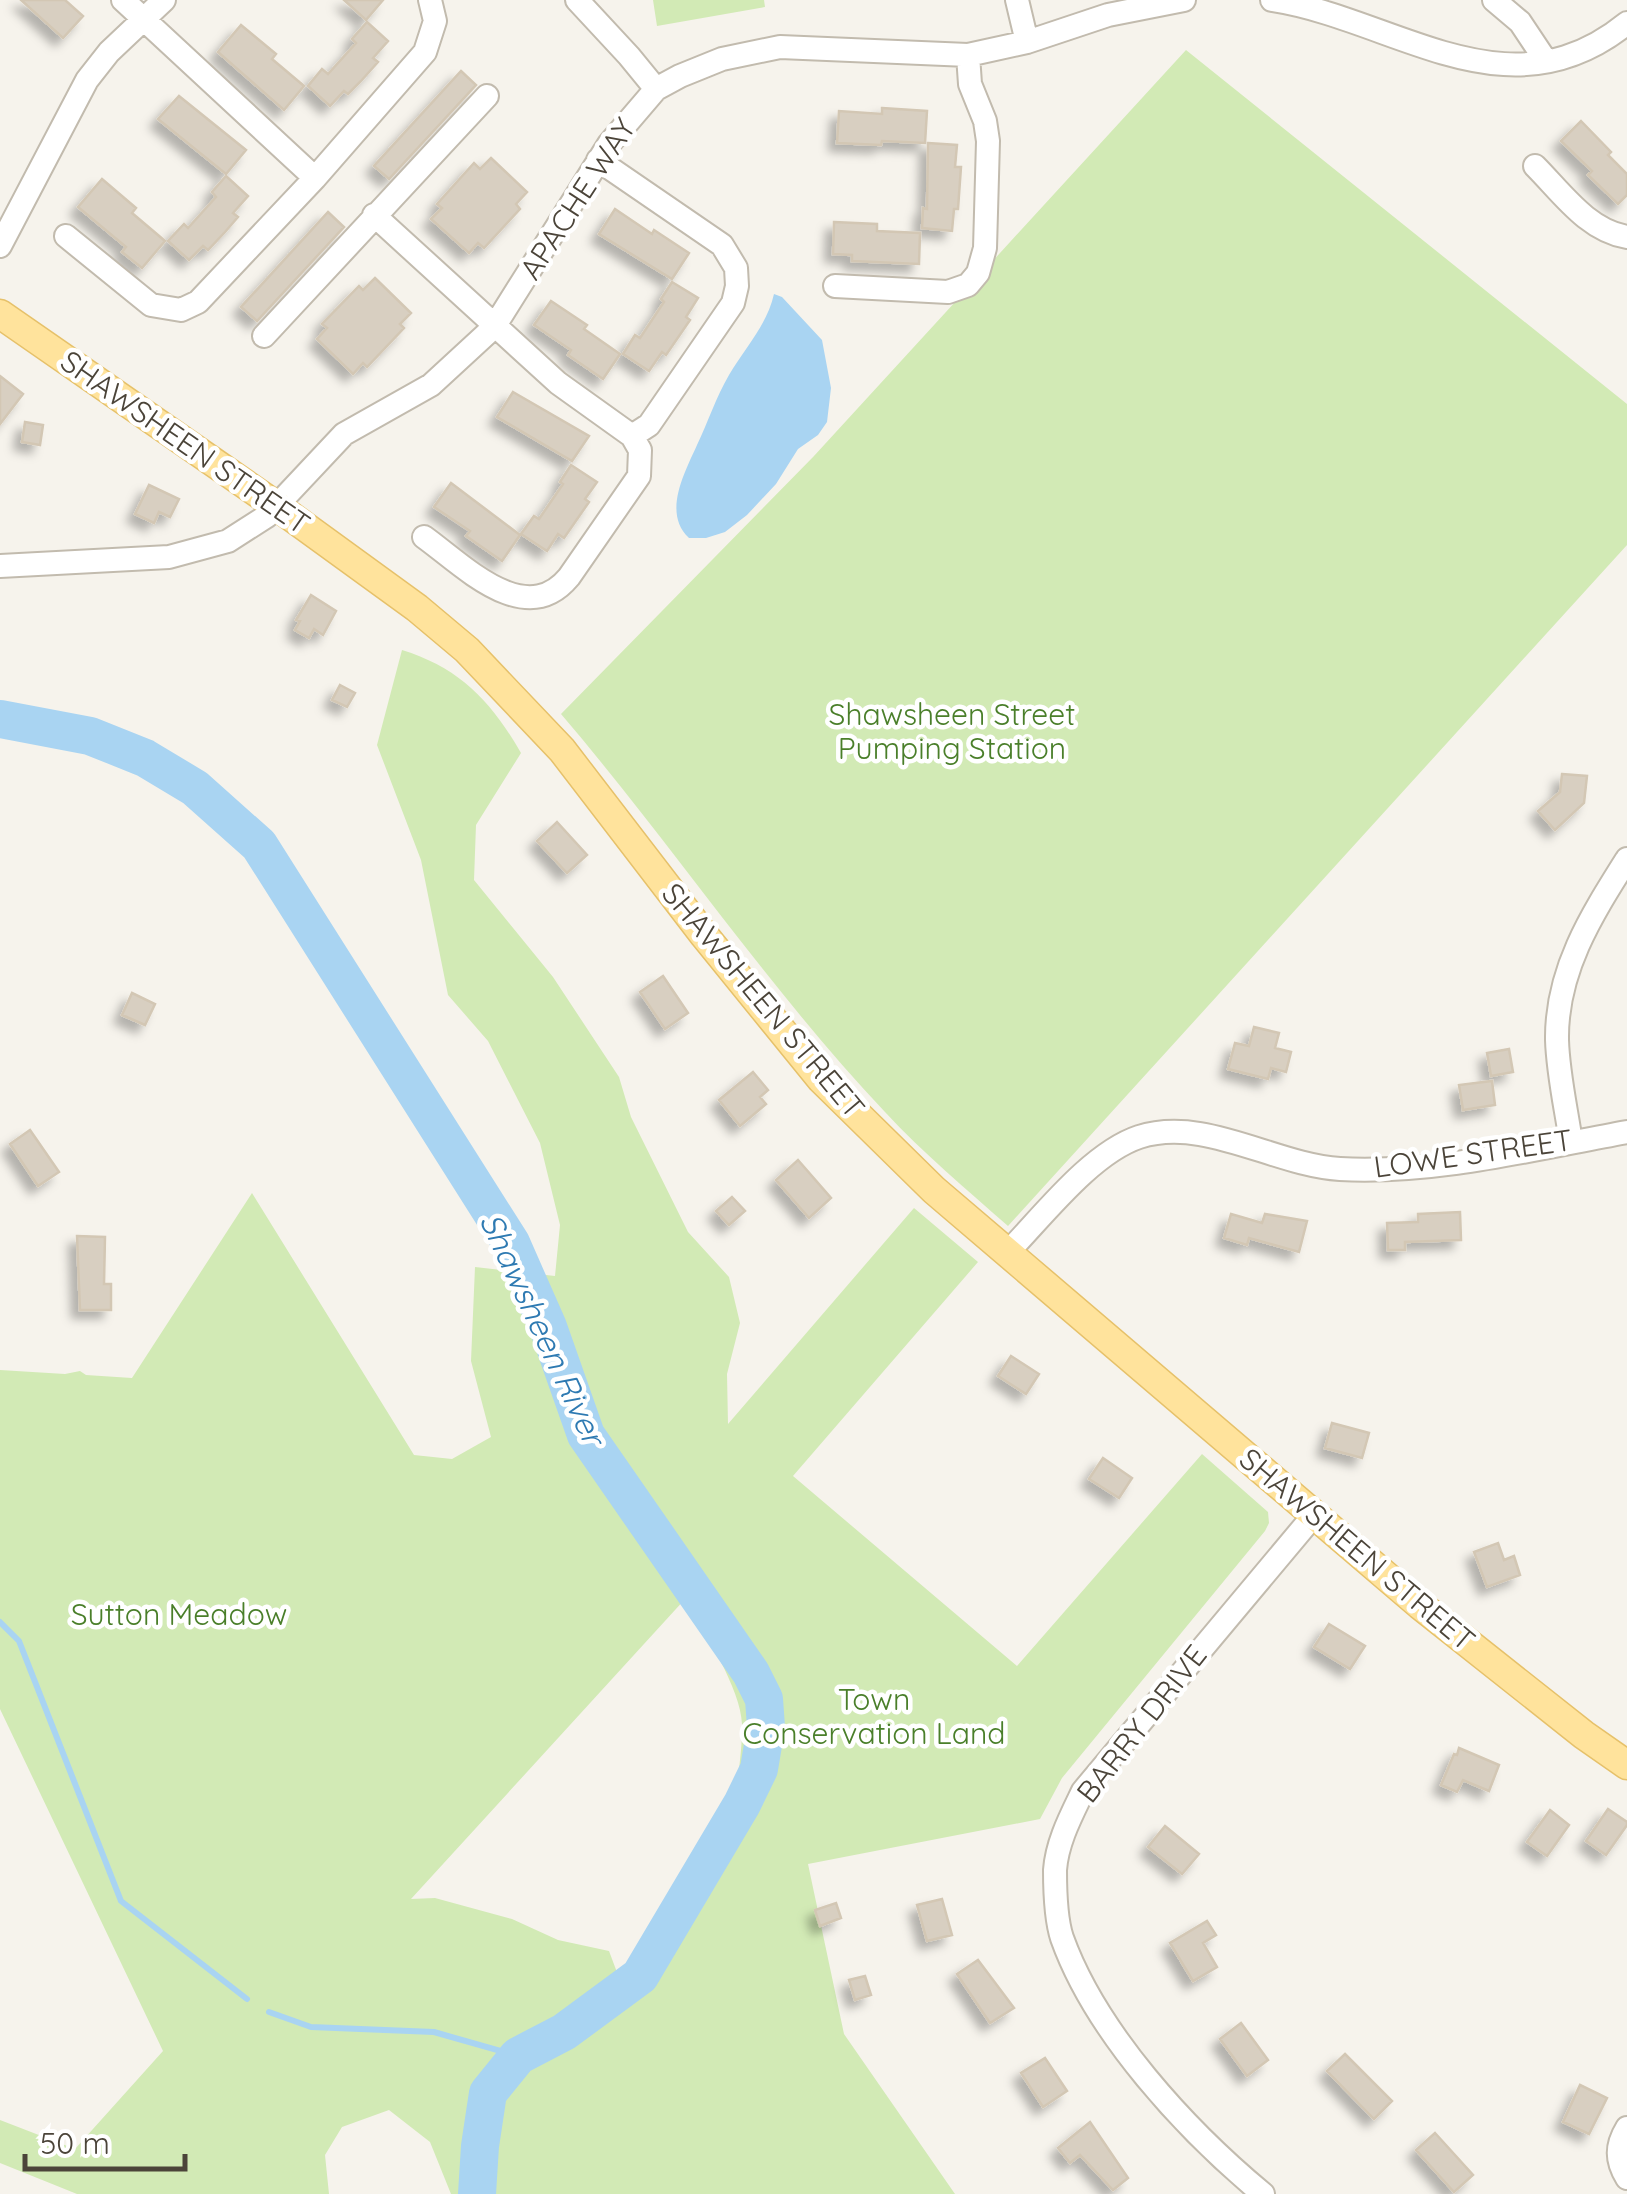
<svg xmlns="http://www.w3.org/2000/svg" width="1627" height="2194" font-family="Quicksand,sans-serif">
<style>
.green{fill:#d2eab5;fill-rule:evenodd}
.water{fill:#a9d4f2}
.lines{fill:none;stroke-linecap:round;stroke-linejoin:round}
.stream{stroke:#a9d4f2;stroke-width:6}
.river{stroke:#a9d4f2;stroke-width:38}
.building{fill:#d8cfc1;stroke:#d3c7b4;stroke-width:2.5;filter:url(#shadow)}
.minor-casing{stroke:#c2bbae;stroke-width:26}
.major-casing{stroke:#e6c16a;stroke-width:31}
.minor{stroke:#fff;stroke-width:22}
.major{stroke:#ffe39c;stroke-width:28}
.labels{text-anchor:middle;stroke-width:9;stroke-linejoin:round;paint-order:stroke}
.street-label{font-size:30px;fill:#4b4439;stroke:#fff}
.park-label{font-size:30px;fill:#4a7f2a;stroke:#fff}
.water-label{font-size:32px;font-style:italic;fill:#2e7ab2;stroke:#fff}
</style>
<defs>
<filter id="shadow"><feDropShadow dx="-8" dy="8" stdDeviation="5" flood-color="#0004"/></filter>
</defs>
<rect width="100%" height="100%" fill="#f6f3ec"/>
<path class="green" d="M653,0H764L765,7L657,26Z
M1186,50L1627,404V545L1008,1226C966,1189 923,1153 885,1112C767,987 672,844 561,714L814,456Z
M402,650C460,668 491,701 521,753L476,825L474,880L553,977L619,1077L631,1117L688,1232L729,1277L740,1323L727,1374L728,1424L914,1208L978,1262L793,1476L1017,1666L1202,1454L1268,1512L1269,1523L1265,1531L1062,1778L1040,1819L808,1864L844,2034L955,2194H451L430,2142L389,2110L342,2127L325,2155L329,2194H77L0,2163V2120L75,2149L163,2051L0,1709V1370L65,1374L80,1371L86,1375L132,1378L252,1193L414,1455L452,1459L491,1437L471,1361L475,1267L555,1276L560,1225L540,1143L488,1041L448,995L421,860L377,745ZM686,1598C703,1630 741,1689 742,1724C743,1745 736,1804 728,1824C724,1835 712,1844 706,1855C680,1907 673,1956 624,1991L609,1951L558,1940L512,1919L435,1898L411,1899Z"/>
<path class="water" d="M774,294L782,297L822,340L831,388L827,422L818,435L798,449L776,484L747,515L725,532L706,538H689C662,513 685,472 697,445C708,422 716,397 729,375C745,348 767,325 774,294Z"/>
<g class="lines">
<path class="stream" d="M0,1622L19,1641L121,1901L247,1999
M269,2012L311,2027L434,2032L518,2056"/>
<path class="river" d="M0,719L90,736L145,758L195,788L259,845L511,1243L548,1327L586,1435L751,1673L764,1699L766,1727L759,1769L742,1804L640,1976L564,2032L518,2056L488,2093L480,2146L477,2194"/>
</g>
<path class="building" d="M21,0H65L83,16L63,38Z
M344,0H383L366,20Z
M367,22L388,41L373,58L378,62L361,81L348,94L344,91L330,106L308,86L322,69L328,74L356,43L352,39Z
M241,25L276,54L272,59L304,86L284,110L218,52Z
M461,71L476,85L389,179L374,166Z
M179,96L246,150L226,174L158,119Z
M882,108L927,111L925,143L882,141L881,145L837,143L839,111L882,114Z
M1581,121L1611,152L1608,155L1627,174V195L1618,204L1588,175L1592,171L1561,141Z
M928,143L957,145L955,167H961L958,209H954L952,231L922,228L923,208L927,209Z
M491,158L527,192L516,204L520,209L484,248L478,243L469,253L431,219L442,208L437,204L474,163L480,169Z
M226,176L248,196L233,213L238,217L225,232L208,250L203,246L189,260L168,241L184,224L188,228L216,197L212,192Z
M102,179L136,208L132,213L165,241L142,268L122,252L126,247L78,207Z
M615,209L652,234L654,230L689,253L672,279L599,234Z
M328,212L344,227L257,321L241,307Z
M834,222L877,224V231L920,233L919,264L852,261V255L833,254Z
M375,278L411,313L400,324L404,328L367,367L363,363L353,374L317,339L327,328L322,324L359,286L363,290Z
M672,282L698,298L686,317L690,320L666,355L662,352L649,371L623,354L635,335L640,338L664,302L661,299Z
M551,301L587,325L584,329L620,354L603,379L568,355L571,350L534,325Z
M0,376L23,394L0,424Z
M513,392L589,436L572,461L497,417Z
M25,422L43,425L40,445L22,442Z
M571,465L597,482L585,499L589,502L564,538L558,534L547,551L521,534L534,516L539,519L563,484L560,482Z
M451,483L520,535L502,561L466,536L470,531L434,507Z
M149,485L179,499L170,517L159,512L154,523L135,514Z
M311,595L336,611L323,635L314,629L309,638L295,630L300,621L296,620Z
M340,685L355,693L347,707L332,700Z
M1562,774L1587,776L1584,803L1555,830L1538,811L1560,792Z
M557,822L587,855L567,873L537,841Z
M663,976L688,1013L665,1029L640,992Z
M132,993L155,1004L145,1025L122,1015Z
M1254,1027L1279,1033L1275,1048L1291,1052L1286,1072L1271,1068L1268,1079L1228,1069L1235,1043L1249,1046Z
M1509,1049L1513,1072L1491,1076L1487,1053Z
M753,1072L768,1090L760,1097L766,1104L740,1126L719,1100Z
M1492,1081L1495,1105L1463,1110L1459,1085Z
M30,1130L59,1172L38,1186L10,1144Z
M798,1160L831,1198L809,1218L776,1180Z
M732,1197L745,1211L729,1225L716,1211Z
M1460,1212L1461,1240L1405,1242V1250H1388L1387,1223L1418,1222V1214Z
M1231,1214L1262,1223L1265,1214L1307,1221L1299,1252L1249,1238L1247,1245L1224,1238Z
M77,1236L105,1237L104,1284H111V1310H80Z
M1011,1356L1039,1374L1026,1394L998,1376Z
M1332,1423L1369,1433L1362,1458L1325,1448Z
M1103,1458L1132,1478L1119,1498L1089,1479Z
M1498,1543L1504,1560L1514,1556L1520,1575L1487,1587L1474,1552Z
M1329,1624L1365,1646L1350,1669L1314,1647Z
M1459,1748L1499,1765L1489,1791L1463,1780L1457,1792L1441,1785L1454,1754L1457,1755Z
M1608,1809L1627,1822V1825L1606,1855L1586,1841Z
M1550,1810L1569,1825L1547,1856L1527,1842Z
M1165,1826L1199,1854L1182,1874L1148,1847Z
M942,1899L952,1935L927,1941L917,1905Z
M836,1903L841,1918L820,1926L815,1910Z
M1207,1921L1216,1935L1203,1943L1217,1967L1193,1981L1170,1943Z
M978,1960L1014,2008L990,2023L957,1974Z
M865,1976L871,1995L855,2000L849,1980Z
M1241,2023L1268,2060L1247,2076L1220,2039Z
M1345,2054L1392,2101L1374,2119L1327,2071Z
M1045,2058L1067,2091L1043,2107L1021,2073Z
M1580,2085L1607,2098L1589,2134L1563,2122Z
M1090,2122L1128,2178L1113,2190L1080,2155L1070,2163L1058,2148Z
M1435,2133L1473,2175L1454,2192L1416,2150Z"/>
<g class="lines">
<g class="minor-casing">
<path id="minor" d="M123,0L315,178
M577,0L629,56L656,89
M1017,0L1027,42
M1272,0C1396,19 1508,120 1627,23
M1494,0L1520,22L1546,61
M1535,166C1562,193 1587,230 1627,237
M374,215L558,383L632,436
M66,236L151,305L181,310L198,302L315,178L425,52L435,21L430,0
M0,246L87,80L109,52L164,0
M835,286L948,292L968,285L978,273L985,248L988,141L985,121L970,84L968,55
M264,336L487,96
M424,537C463,565 525,630 569,577L639,476L640,450L632,436L649,425L733,303L737,286L736,268L722,245L598,160
M0,566L169,557L228,541L267,516L344,434L431,385L494,327L609,144L656,89L680,76L722,59L780,47L968,55L1027,42L1108,15L1184,0
M1571,1142C1566,1108 1558,1074 1557,1040C1556,971 1591,916 1627,859
M1008,1252C1043,1216 1091,1153 1139,1137C1205,1116 1274,1165 1340,1169C1435,1174 1534,1149 1627,1132
M1627,2128C1616,2146 1616,2160 1627,2178
M1263,2194C1186,2130 1096,2033 1062,1938C1056,1920 1055,1889 1055,1870C1057,1842 1071,1816 1083,1791L1314,1515"/>
</g>
<g class="major-casing">
<path id="major" d="M0,314L278,507L417,608L467,650L562,750L704,935L821,1079L934,1190L1420,1605L1584,1735L1627,1765"/>
</g>
<use href="#minor" class="minor"/>
<use href="#major" class="major"/>
</g>
<g class="labels">
<g class="street-label">
<text transform="translate(578 199) rotate(-57)" y="10">APACHE WAY</text>
<text transform="translate(185 443) rotate(35)" y="10">SHAWSHEEN STREET</text>
<text transform="translate(763 1001) rotate(50)" y="10">SHAWSHEEN STREET</text>
<text transform="translate(1473 1154) rotate(-8)" y="10">LOWE STREET</text>
<text transform="translate(1357 1550) rotate(40)" y="10">SHAWSHEEN STREET</text>
<text transform="translate(1142 1724) rotate(-52)" y="10">BARRY DRIVE</text>
</g>
<g class="park-label">
<text x="952" y="725">Shawsheen Street<tspan x="952" dy="34">Pumping Station</tspan></text>
<text x="179" y="1625">Sutton Meadow</text>
<text x="874" y="1710">Town<tspan x="874" dy="34">Conservation Land</tspan></text>
</g>
<g class="water-label">
<text transform="translate(542 1329) rotate(65)" y="11">Shawsheen River</text>
</g>
</g>
<path d="M25 2154v15h160v-15" fill="none" stroke="#4b4439" stroke-width="5"/>
<text x="40" y="2154" font-size="30" fill="#4b4439" stroke="#ffffff" stroke-width="8" paint-order="stroke">50 m</text>
</svg>
